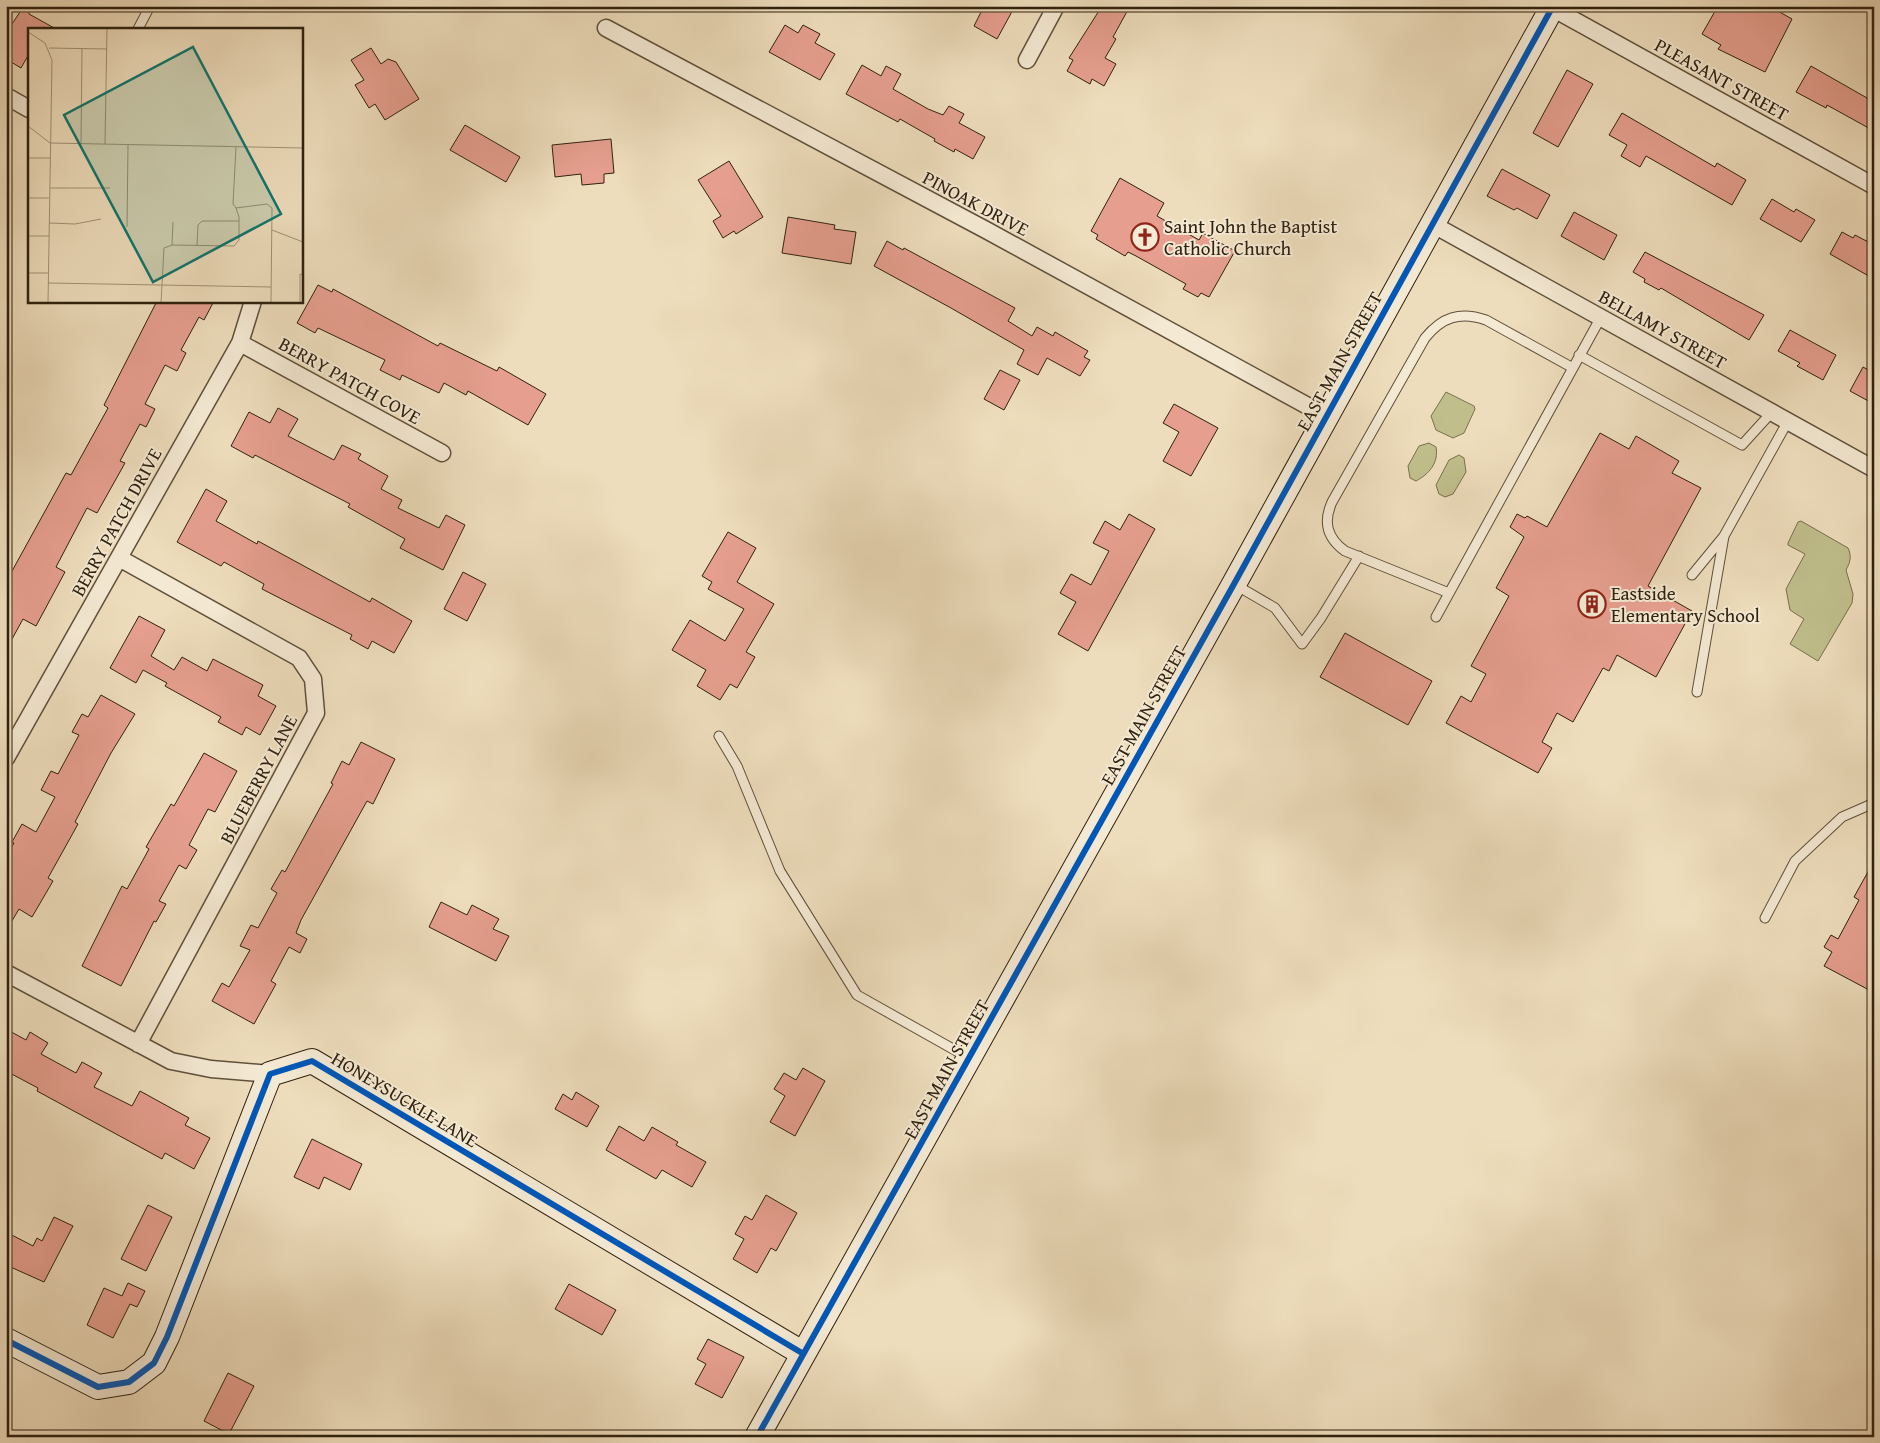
<svg xmlns="http://www.w3.org/2000/svg" width="1880" height="1443" font-family="'Gentium Book Plus',serif">
<style>
.green{fill:#c0bf8c;stroke:#78704e}
.building{fill:#e69f8f;stroke:#2f210f}
.lines{fill:none;stroke-linecap:round;stroke-linejoin:round}
.lane-casing{stroke:#5f503a;stroke-width:11}
.street-casing{stroke:#5f503a;stroke-width:19}
.secondary-casing{stroke:#2f210f;stroke-width:26}
.lane{stroke:#f4e9d3;stroke-width:9}
.street{stroke:#f4e9d3;stroke-width:16}
.secondary{stroke:#f4e9d3;stroke-width:24}
.cycleway-casing{stroke:#f4e9d3;stroke-width:9}
.cycleway{stroke:#0057b8;stroke-width:6}
.labels{text-anchor:middle;stroke-width:4;stroke-linejoin:round;paint-order:stroke}
.street-label{font-size:19px;fill:#2f210f;stroke:#f4e9d3}
.poi-label{font-size:19px;fill:#2f210f;stroke:#f4e9d3;text-anchor:start}
.inset-road{fill:none;stroke:#a29277;stroke-width:1}
.view{fill:#0f766e;fill-opacity:0.15;stroke:#0f766e;stroke-width:2.5}
.inset-edge{fill:none;stroke:#2f210f;stroke-width:2.5}
</style>
<rect width="100%" height="100%" fill="#eeddbc"/>
<filter id="stains"><feTurbulence type="fractalNoise" baseFrequency=".004" numOctaves="4"/><feColorMatrix values="0 0 0 0 .2 0 0 0 0 .09 0 0 0 0 .02 0 0 0 .5 -.17"/></filter>
<radialGradient id="worn" r=".72"><stop offset=".6" stop-color="#630" stop-opacity="0"/><stop offset="1" stop-color="#630" stop-opacity=".3"/></radialGradient>
<path class="green" d="M1446,392L1474,406L1475,409L1464,433L1453,438L1436,430L1431,416Z
M1429,443L1436,447C1439,463 1429,474 1416,481L1410,478L1408,466L1419,446Z
M1459,455L1464,458L1466,472L1453,494L1445,497L1439,494L1436,485L1449,460Z
M1801,521L1848,548C1852,556 1850,563 1846,570L1853,594L1852,603L1818,661L1790,644L1804,619L1790,610L1786,589L1805,554L1788,545V543L1798,522Z"/>
<path class="building" d="M24,6H29V14L56,29H29V54L21,68L6,59V33Z
M984,6H1015L997,39L974,26Z
M1102,6H1130L1113,37L1116,39L1105,58L1116,64L1104,86L1092,79L1090,84L1067,71L1073,60L1069,58Z
M1718,6H1769L1792,19L1765,72L1718,49L1721,45L1702,34Z
M785,25L798,33L803,25L820,34L815,43L835,54L820,80L769,52Z
M371,48L381,64L388,59L396,62L419,99L385,120L375,104L369,108L355,85L364,80L351,60Z
M862,65L881,76L886,66L901,74L893,89L928,109L943,115L949,106L964,114L959,123L985,137L973,159L955,149L954,152L934,141L935,139L900,119L898,122L846,94Z
M1811,66L1874,102V131L1827,105L1826,108L1796,92Z
M1567,70L1593,84L1558,147L1533,133Z
M1622,113L1715,167L1717,163L1746,180L1732,205L1646,156L1640,167L1621,156L1627,145L1609,135Z
M465,125L520,157L506,182L450,150Z
M611,139L614,173L604,174V183L582,185L581,174L555,177L552,145Z
M729,161L763,217L736,234L734,231L723,238L713,221L721,216L698,180Z
M1502,169L1550,195L1537,219L1517,208L1514,210L1487,196Z
M1120,178L1164,203L1157,216L1199,240L1203,233L1235,251L1209,297L1201,293L1198,297L1183,289L1186,284L1136,256L1128,252L1125,256L1096,239L1098,235L1091,231Z
M1772,199L1794,212L1796,209L1815,220L1801,242L1760,219Z
M1574,212L1617,235L1604,260L1561,236Z
M788,217L835,225L834,229L856,232L851,264L782,253Z
M1842,232L1853,238L1855,235L1874,245V279L1830,254Z
M887,241L903,250L904,248L1015,308L1008,321L1032,336L1037,327L1053,336L1055,332L1088,351L1084,357L1090,360L1080,376L1047,358L1038,375L1017,364L1024,350L951,308L874,266Z
M1645,252L1764,315L1749,340L1661,288L1659,290L1644,282L1645,279L1633,272Z
M318,285L332,292L333,289L438,346L440,343L497,371L499,367L546,394L528,425L468,391L466,395L444,383L439,393L402,375L400,380L380,370L385,360L318,328L315,333L297,323Z
M157,301H214L204,320L199,317L181,350L186,353L177,371L165,365L145,404L155,409L146,427L140,424L120,461L125,463L97,513L87,508L56,567L65,572L36,626L23,619L6,650V582L66,473L71,475L108,408L104,405Z
M1790,330L1836,355L1823,380L1797,366L1800,363L1778,351Z
M1863,367L1874,373V404L1850,391Z
M1000,370L1020,380L1004,410L984,399Z
M1174,404L1218,428L1191,476L1163,461L1179,432L1163,423Z
M278,408L298,419L288,436L334,460L342,445L361,454L358,459L388,476L381,489L402,500L398,508L439,528L446,515L465,525L443,570L400,548L405,539L348,507L350,504L255,455L253,458L231,446L249,412L270,423Z
M1600,433L1629,449L1636,436L1679,461L1672,473L1701,488L1648,586L1692,611L1656,677L1617,655L1609,671L1603,668L1573,722L1557,713L1542,742L1552,748L1538,773L1446,723L1461,696L1471,702L1486,674L1471,666L1509,596L1496,588L1524,537L1510,527L1517,514L1525,518L1527,516L1547,527Z
M206,489L227,501L216,521L257,544L258,541L370,602L372,598L412,621L394,653L372,641L368,649L350,639L352,635L262,589L264,584L224,562L221,566L177,542Z
M1129,514L1155,529L1088,651L1058,634L1076,602L1060,593L1071,574L1091,585L1109,551L1093,543L1105,521L1120,530Z
M728,532L756,548L737,582L774,604L746,652L755,657L737,688L730,684L720,700L697,686L706,670L672,650L690,620L725,641L744,609L708,589L712,582L702,576Z
M463,572L486,584L467,621L444,609Z
M139,616L165,630L151,656L174,670L182,657L207,671L213,659L263,685L258,696L276,706L260,735L246,727L242,735L218,722L221,717L165,686L167,683L143,670L136,683L110,668Z
M1345,633L1432,681L1408,725L1320,677Z
M101,695L135,714L111,753L75,822L78,824L48,878L53,881L32,917L19,909L6,931V857L14,843L12,842L22,824L36,832L55,797L41,790L51,771L58,774L79,735L72,732L82,714L88,717Z
M361,742L395,759L373,804L367,801L301,920L296,933L307,939L300,953L289,947L271,981L276,984L254,1024L212,1001L222,983L229,987L250,950L240,946L251,925L258,928L277,893L271,889L282,870L285,872L333,784L331,783L342,761L349,765Z
M204,753L237,771L215,812L208,809L189,845L197,850L186,869L179,865L159,901L166,904L156,922L154,921L121,986L82,966L122,886L127,889L149,849L146,847L171,804L174,806Z
M1874,861V981L1869,990L1824,966L1832,952L1824,947L1831,935L1838,939L1859,900L1854,897Z
M441,902L467,915L472,905L499,919L493,929L509,936L496,961L429,927Z
M6,1029L26,1040L30,1032L48,1043L41,1054L76,1073L82,1062L102,1073L94,1087L132,1106L140,1091L189,1118L185,1125L210,1138L194,1169L165,1153L162,1159L37,1091L38,1088L6,1071Z
M803,1068L825,1081L795,1136L770,1122L785,1096L774,1089L784,1073L796,1080Z
M576,1092L599,1106L587,1127L555,1109L563,1094L572,1100Z
M619,1126L644,1141L652,1127L678,1142L676,1145L706,1162L692,1187L662,1170L656,1179L606,1150Z
M312,1139L362,1164L350,1190L324,1177L319,1189L294,1177Z
M766,1195L797,1213L776,1251L771,1248L757,1273L733,1259L744,1239L735,1234L745,1216L752,1220Z
M148,1205L172,1217L146,1271L121,1259Z
M54,1217L73,1226L44,1282L6,1265V1232L33,1246L37,1238L42,1241Z
M128,1283L145,1291L137,1307L130,1304L113,1338L87,1325L104,1288L122,1296Z
M569,1284L616,1310L602,1335L555,1309Z
M708,1339L744,1357L722,1398L695,1384L706,1364L697,1359Z
M228,1373L254,1386L229,1434L204,1421Z"/>
<g class="lines">
<g class="lane-casing">
<path id="lane" d="M138,29L150,6
M1579,355L1742,445L1772,412
M1692,575L1724,536
M1234,584L1275,608L1302,644L1321,618L1359,556
M1449,593L1345,551C1327,538 1323,522 1332,502L1425,338C1442,317 1460,311 1486,320L1573,368
M1436,617L1601,317
M1697,692L1724,536L1788,421
M719,736L737,766L780,871L857,995L969,1058
M1765,918L1795,861L1842,817L1874,803"/>
</g>
<g class="street-casing">
<path id="street" d="M1552,8L1874,186
M606,28L986,230L1326,416
M1027,60L1056,6
M6,96L29,109
M1432,224L1874,469
M240,343L442,453
M119,558L299,658L313,679L316,713L138,1044
M6,758L240,343L253,301
M6,973L171,1061L211,1069L270,1074"/>
</g>
<g class="secondary-casing">
<path id="secondary" d="M6,1340L98,1387L129,1382L154,1363L167,1337L270,1074L312,1061L802,1353
M757,1437L1234,584L1553,6"/>
</g>
<use href="#lane" class="lane"/>
<use href="#street" class="street"/>
<use href="#secondary" class="secondary"/>
<g class="cycleway-casing">
<path id="cycleway" d="M6,1340L98,1387L129,1382L154,1363L167,1337L270,1074L312,1061L802,1353
M757,1437L1234,584L1553,6"/>
</g>
<use href="#cycleway" class="cycleway"/>
</g>
<defs>
<g id="church-ring" transform="scale(1.4375)"><circle r="9.5" fill="#f4e9d3" stroke="#8f2418" stroke-width="1.5"/><path d="M-1.2-6h2.4v3.5h3.3v2.4h-3.3V6h-2.4V-.1h-3.3v-2.4h3.3Z" fill="#8f2418"/></g>
<g id="building-ring" transform="scale(1.4375)"><circle r="9.5" fill="#f4e9d3" stroke="#8f2418" stroke-width="1.5"/><path d="M-4-6H4V6H1V3H-1V6H-4ZM-2.5-4.3h1.7v1.8h-1.7ZM.8-4.3h1.7v1.8H.8ZM-2.5-1h1.7V.8h-1.7ZM.8-1h1.7V.8H.8Z" fill="#8f2418"/></g>
</defs>
<g fill-rule="evenodd">
<use href="#church-ring" x="1145" y="237"/>
<use href="#building-ring" x="1592" y="604"/>
</g>
<g class="labels">
<g class="street-label">
<text transform="translate(1722 79) rotate(29)" y="7">PLEASANT STREET</text>
<text transform="translate(976 203) rotate(28)" y="7">PINOAK DRIVE</text>
<text transform="translate(1663 329) rotate(29)" y="7">BELLAMY STREET</text>
<text transform="translate(1339 361) rotate(-61)" y="7">EAST MAIN STREET</text>
<text transform="translate(350 380) rotate(29)" y="7">BERRY PATCH COVE</text>
<text transform="translate(116 522) rotate(-61)" y="7">BERRY PATCH DRIVE</text>
<text transform="translate(1143 715) rotate(-61)" y="7">EAST MAIN STREET</text>
<text transform="translate(258 779) rotate(-62)" y="7">BLUEBERRY LANE</text>
<text transform="translate(946 1069) rotate(-61)" y="7">EAST MAIN STREET</text>
<text transform="translate(405 1099) rotate(31)" y="7">HONEYSUCKLE LANE</text>
</g>
<g class="poi-label">
<text x="1164" y="233">Saint John the Baptist<tspan x="1164" dy="22">Catholic Church</tspan></text>
<text x="1611" y="600">Eastside<tspan x="1611" dy="22">Elementary School</tspan></text>
</g>
</g>
<g transform="translate(28 28)">
<rect width="275" height="275" fill="#eeddbc"/>
<path class="inset-road" d="M0,4L17,15L24,32L20,275M21,20L79,21M0,98L22,115L275,120M53,116L54,20M77,116L79,0M208,119L205,176L208,180L239,176L244,180L243,275M0,130H22M22,160H82M0,170H21M21,195L47,196L73,191M99,199L100,117M244,202L275,214M0,208H21M144,217L145,194M169,217L170,197L174,193H211M0,245H20M20,255L243,259M133,275L136,220L144,217L206,218L211,212V189L208,180M272,275V246L275,247"/>
<path class="view" d="M165,19L253,186L125,254L36,87Z"/>
<rect width="275" height="275" class="inset-edge"/>
</g>
<rect width="1880" height="1443" fill="none" stroke="#eeddbc" stroke-width="25"/>
<rect x="8" y="8" width="1865" height="1428" fill="none" stroke="#2f210f" stroke-width="2.5"/>
<rect x="12" y="12" width="1855" height="1418" fill="none" stroke="#2f210f"/>
<rect width="100%" height="100%" filter="url(#stains)"/>
<rect width="100%" height="100%" fill="url(#worn)"/>
</svg>
